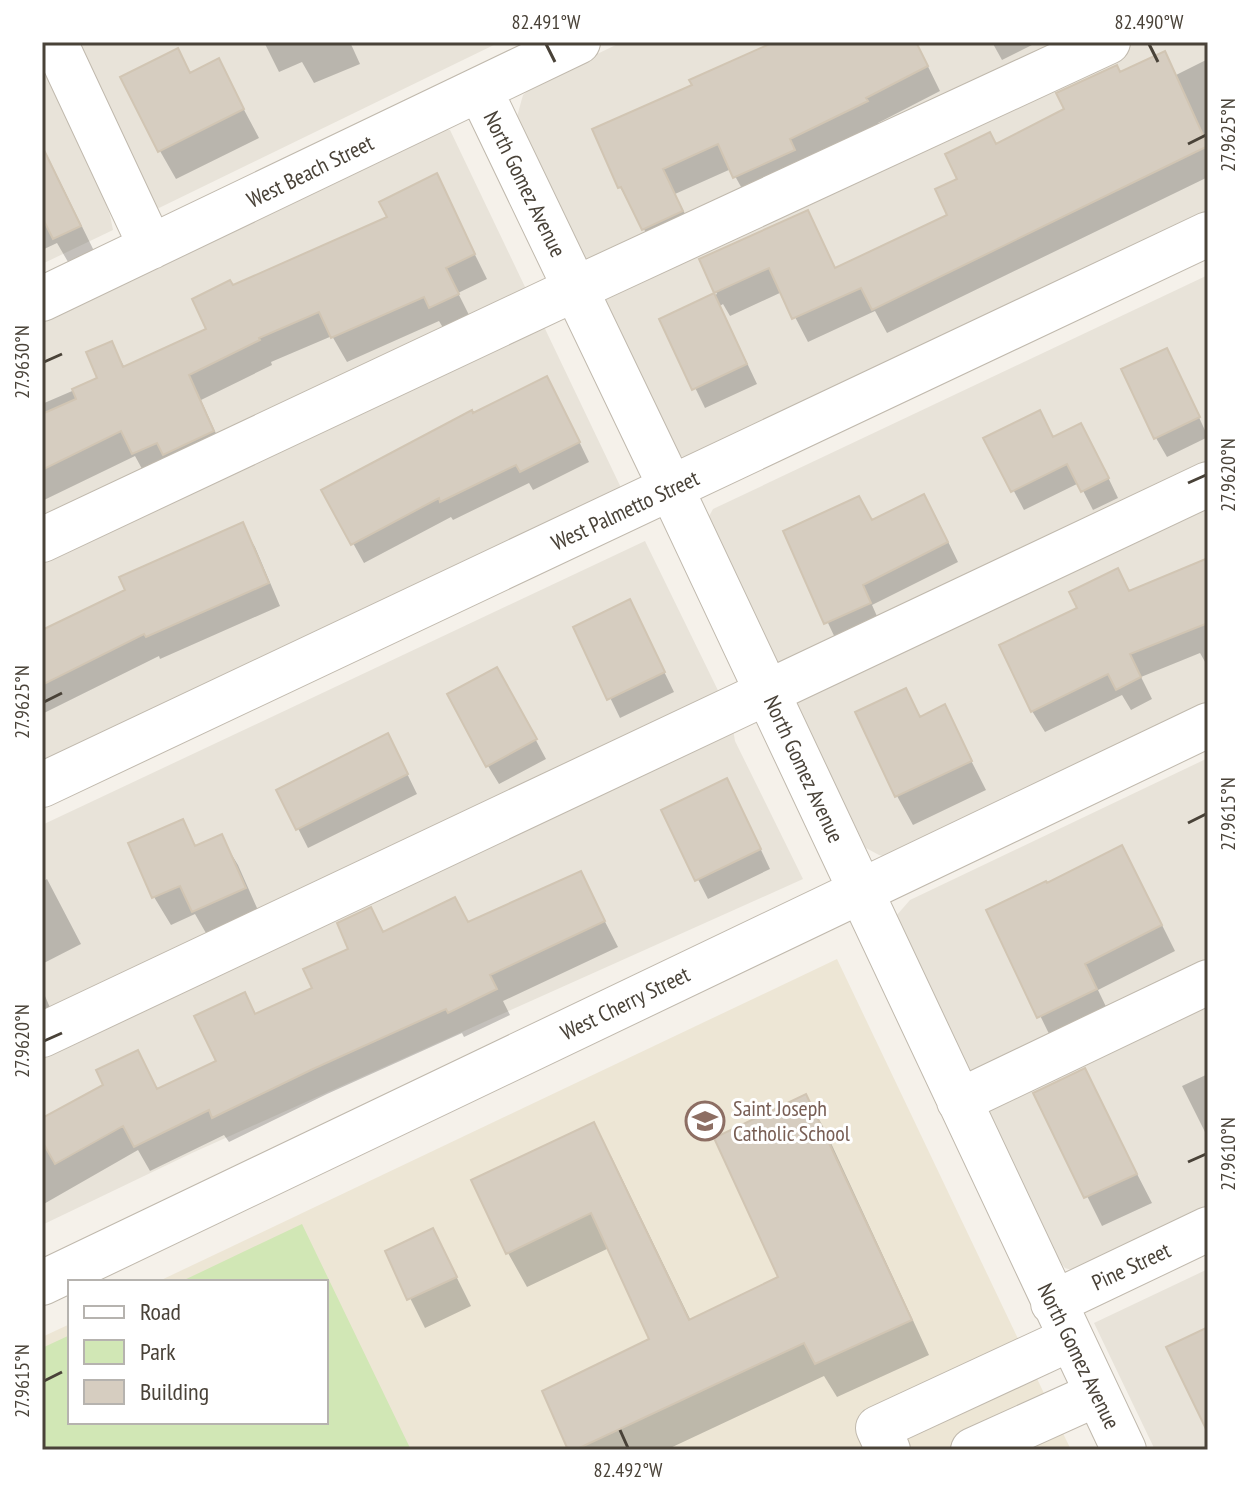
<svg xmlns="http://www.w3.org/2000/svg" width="1250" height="1492" font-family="'PT Sans Narrow',sans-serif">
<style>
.residential{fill:#e8e3d9}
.education{fill:#ede6d5}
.green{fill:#d1e7b5}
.shadow{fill:#0003}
.building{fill:#d6cdc0;stroke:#d1c5b3;stroke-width:2}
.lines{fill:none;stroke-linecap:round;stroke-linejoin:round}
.minor-casing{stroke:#c0b9ad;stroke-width:46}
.minor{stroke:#fff;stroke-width:44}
.ticks{fill:none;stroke:#494238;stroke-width:3}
.labels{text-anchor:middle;stroke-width:6;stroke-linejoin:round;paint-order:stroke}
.street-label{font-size:22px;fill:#494238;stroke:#fff}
.education-label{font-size:22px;fill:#785e54;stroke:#fff;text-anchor:start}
.neatline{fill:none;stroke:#494238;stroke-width:3}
.ticks-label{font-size:20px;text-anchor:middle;fill:#494238}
</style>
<rect width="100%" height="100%" fill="#f5f1ea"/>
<path class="residential" d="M72,42H500L159,208L150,204Z
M622,42H1208V220L698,459L683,457L672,451L515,124L523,95L535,84Z
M42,61L93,170L110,215L113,230L42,264Z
M443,129L450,130L624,494L42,767V322Z
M1208,275V707L891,858L879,855L866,848L707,520L713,509Z
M645,541L731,717L735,741L803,879L192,1153L42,1225V825Z
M1208,758V1214L1083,1273L1065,1268L1057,1258L896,916L910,900Z
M1208,1269V1450H1155L1094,1323Z"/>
<path class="education" d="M837,959L1071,1450H42V1337L70,1324V1422H326V1282H157Z"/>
<path class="green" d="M302,1224L411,1450H42V1348L70,1335V1422H326V1282H180Z"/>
<path class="shadow" d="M264,42H350L360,64L314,83L302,62L279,72Z
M773,42H916L940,91L878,123L880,126L749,201L731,169L675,194L696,236L658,254L620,187L594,130L694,86L774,44Z
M992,42H1038L1002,60Z
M1164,54L1176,75L1208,59V177L887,333L875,311L808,342L782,292L730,316L723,304L720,306L757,384L705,408L662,320L717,294L701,260L807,213L836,269L950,216L960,180L996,146L1067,110L1120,74Z
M218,61L259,138L176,179L160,151L191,75Z
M42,145L96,255L71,267L57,243L42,250Z
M436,176L487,279L458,293L471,319L445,331L439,321L347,362L332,336L271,362L272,365L201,400L226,456L147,478L135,456L42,501V404L100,379L111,343L125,368L209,330L232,287L389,218Z
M1177,369L1208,437L1167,457L1156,438Z
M558,398L589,462L533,490L529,483L453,520L451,517L364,563L324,491L473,416Z
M986,439H1054L1092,444L1118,498L1093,510L1079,483L1024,510Z
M935,515L958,562L872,605L880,623L837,642L785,532Z
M242,525L255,547L280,606L160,659L159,656L42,714V632L127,591Z
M1208,560V667L1200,653L1141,677L1152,699L1131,710L1122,695L1045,732L1032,711L1130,592Z
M630,602L674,692L620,718L576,628Z
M508,688L546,759L499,784L488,766Z
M905,691L921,718L944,707L986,790L913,825L897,796L858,713Z
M398,755L417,794L308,848L279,791Z
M737,799L770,869L708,899L663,811Z
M182,822L197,848L221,837L238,865L261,917L210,940L195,914L171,925L154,897Z
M580,873L618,947L503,1001L510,1015L464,1037L462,1033L327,1094L229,1142L224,1135L150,1171L138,1150L42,1205V1121L105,1085L137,1052L158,1091L218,1062L244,994L257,1016L315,989L351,950L371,910L384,933L468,924Z
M1136,873L1175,951L1098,990L1110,1015L1053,1042L989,911Z
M47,879L81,944L42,964V882Z
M42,989L57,1024L42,1032Z
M1084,1071L1152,1203L1102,1226L1036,1094Z
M1208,1074V1138L1182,1086Z
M806,1096L825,1130L929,1355L837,1397L824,1376L666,1450H570L652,1340L609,1248L527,1287L508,1253L593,1125L612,1158L691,1321L780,1278Z
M433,1230L471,1306L425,1328L387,1252Z"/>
<path class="building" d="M774,42H916L928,66L866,98L868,101L790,139L795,150L733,178L718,144L663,169L683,211L642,230L621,187L618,188L592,129L692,85L689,80Z
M178,48L190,73L219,58L244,109L158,152L120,77Z
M1165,51L1208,146L872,310L861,288L792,319L769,268L714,293L699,259L808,210L835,268L947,215L935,189L957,179L945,154L990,132L996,144L1064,109L1056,93L1117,65L1120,72Z
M42,146L81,226L53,239L42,217Z
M437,173L475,254L446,268L459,294L429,308L424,297L331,338L319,312L259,338L260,340L189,375L214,431L163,455L157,443L132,454L121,431L42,470V414L76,399L72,389L97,378L86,352L112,341L123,367L206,329L192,299L230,280L233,285L387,217L379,202Z
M714,293L747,364L692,390L659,319Z
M1167,348L1200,417L1154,439L1121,369Z
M547,376L580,442L520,472L516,465L440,502L439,498L351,545L321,490L472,410L473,413Z
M1040,410L1053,437L1081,423L1109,478L1081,492L1067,464L1011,492L983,438Z
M924,494L948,542L863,585L871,603L824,624L783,531L859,496L872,520Z
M243,522L269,583L146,637L144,634L42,685V630L125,590L119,577Z
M1208,558V623L1130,654L1141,677L1116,690L1108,674L1031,712L999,645L1077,608L1069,592L1118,568L1129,591Z
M630,599L665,672L607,700L573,627Z
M497,667L537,739L486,767L447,694Z
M906,688L920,717L945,704L972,761L895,797L855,712Z
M388,733L408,774L296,830L276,790Z
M727,778L761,849L695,881L661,810Z
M183,819L195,846L222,834L246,888L192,912L180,886L152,898L128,843Z
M1122,845L1162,925L1085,964L1097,989L1037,1018L986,910L1046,881L1047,883Z
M581,871L605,921L490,975L497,989L448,1013L446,1009L313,1069L212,1118L209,1110L134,1147L123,1126L55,1164L42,1141V1118L103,1085L96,1070L138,1050L157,1089L216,1061L194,1016L245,992L255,1014L312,988L303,969L348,949L337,923L371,907L383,932L455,897L468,922Z
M1085,1068L1137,1174L1084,1198L1033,1093Z
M806,1094L912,1320L815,1364L804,1343L575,1450H568L542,1391L649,1339L591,1213L506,1254L471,1180L594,1122L689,1320L778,1277L714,1138Z
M433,1228L457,1277L407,1300L385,1251Z
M1208,1327V1433L1166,1347Z"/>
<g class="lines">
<g class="minor-casing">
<path id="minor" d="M55,42L151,247
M480,90L671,488L1124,1450
M42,299L578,42
M42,540L575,289L1108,42
M42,785L1208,234
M42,1035L1208,484
M959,1101L1208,982
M42,1283L1208,725
M1053,1303L1208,1229
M888,1450L878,1428L1070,1339
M973,1450L1097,1394"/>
</g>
<use href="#minor" class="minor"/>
</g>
<path class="ticks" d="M546,44L555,62M1149,44L1158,62M1188,144L1206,135M44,362L62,354M1188,483L1206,475M44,702L62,693M1188,823L1206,814M44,1041L62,1033M1188,1162L1206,1154M44,1381L62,1372M620,1430L628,1448"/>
<defs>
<g id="school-ring" transform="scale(2)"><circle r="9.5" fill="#fff" stroke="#8d6e63" stroke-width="1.5"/><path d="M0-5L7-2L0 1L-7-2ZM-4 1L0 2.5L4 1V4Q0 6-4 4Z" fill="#8d6e63"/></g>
</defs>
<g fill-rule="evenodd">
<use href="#school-ring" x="705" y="1121"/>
</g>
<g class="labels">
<g class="street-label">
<text transform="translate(310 171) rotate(-26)" y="8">West Beach Street</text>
<text transform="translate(525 184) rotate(64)" y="8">North Gomez Avenue</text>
<text transform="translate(625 510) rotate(-25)" y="8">West Palmetto Street</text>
<text transform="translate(804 769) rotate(65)" y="8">North Gomez Avenue</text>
<text transform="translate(625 1003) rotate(-26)" y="8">West Cherry Street</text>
<text transform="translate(1131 1266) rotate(-25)" y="8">Pine Street</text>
<text transform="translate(1079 1356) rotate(64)" y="8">North Gomez Avenue</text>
</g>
<g class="education-label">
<text x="733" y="1116">Saint Joseph<tspan x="733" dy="25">Catholic School</tspan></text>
</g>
</g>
<rect width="1250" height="1492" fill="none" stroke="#ffffff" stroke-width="88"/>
<rect x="68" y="1280" width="260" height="144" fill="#ffffff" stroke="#b6b3af" stroke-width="2"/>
<rect x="84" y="1306" width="40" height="12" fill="#ffffff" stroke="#b6b3af" stroke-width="2"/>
<text x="140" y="1320" font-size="24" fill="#494238">Road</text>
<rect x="84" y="1340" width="40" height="24" fill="#d1e7b5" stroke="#b6b3af" stroke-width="2"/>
<text x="140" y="1360" font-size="24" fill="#494238">Park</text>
<rect x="84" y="1380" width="40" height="24" fill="#d6cdc0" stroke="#b6b3af" stroke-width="2"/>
<text x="140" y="1400" font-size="24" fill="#494238">Building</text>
<rect x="44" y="44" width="1162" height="1404" class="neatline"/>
<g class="ticks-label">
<text x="546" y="29">82.491°W</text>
<text x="1149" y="29">82.490°W</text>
<text transform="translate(1228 135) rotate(-90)" y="7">27.9625°N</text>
<text transform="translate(22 362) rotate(-90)" y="7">27.9630°N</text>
<text transform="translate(1228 475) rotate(-90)" y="7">27.9620°N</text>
<text transform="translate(22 702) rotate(-90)" y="7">27.9625°N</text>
<text transform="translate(1228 814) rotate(-90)" y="7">27.9615°N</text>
<text transform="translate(22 1041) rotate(-90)" y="7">27.9620°N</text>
<text transform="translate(1228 1154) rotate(-90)" y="7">27.9610°N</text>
<text transform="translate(22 1381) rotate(-90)" y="7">27.9615°N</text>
<text x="628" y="1477">82.492°W</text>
</g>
</svg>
